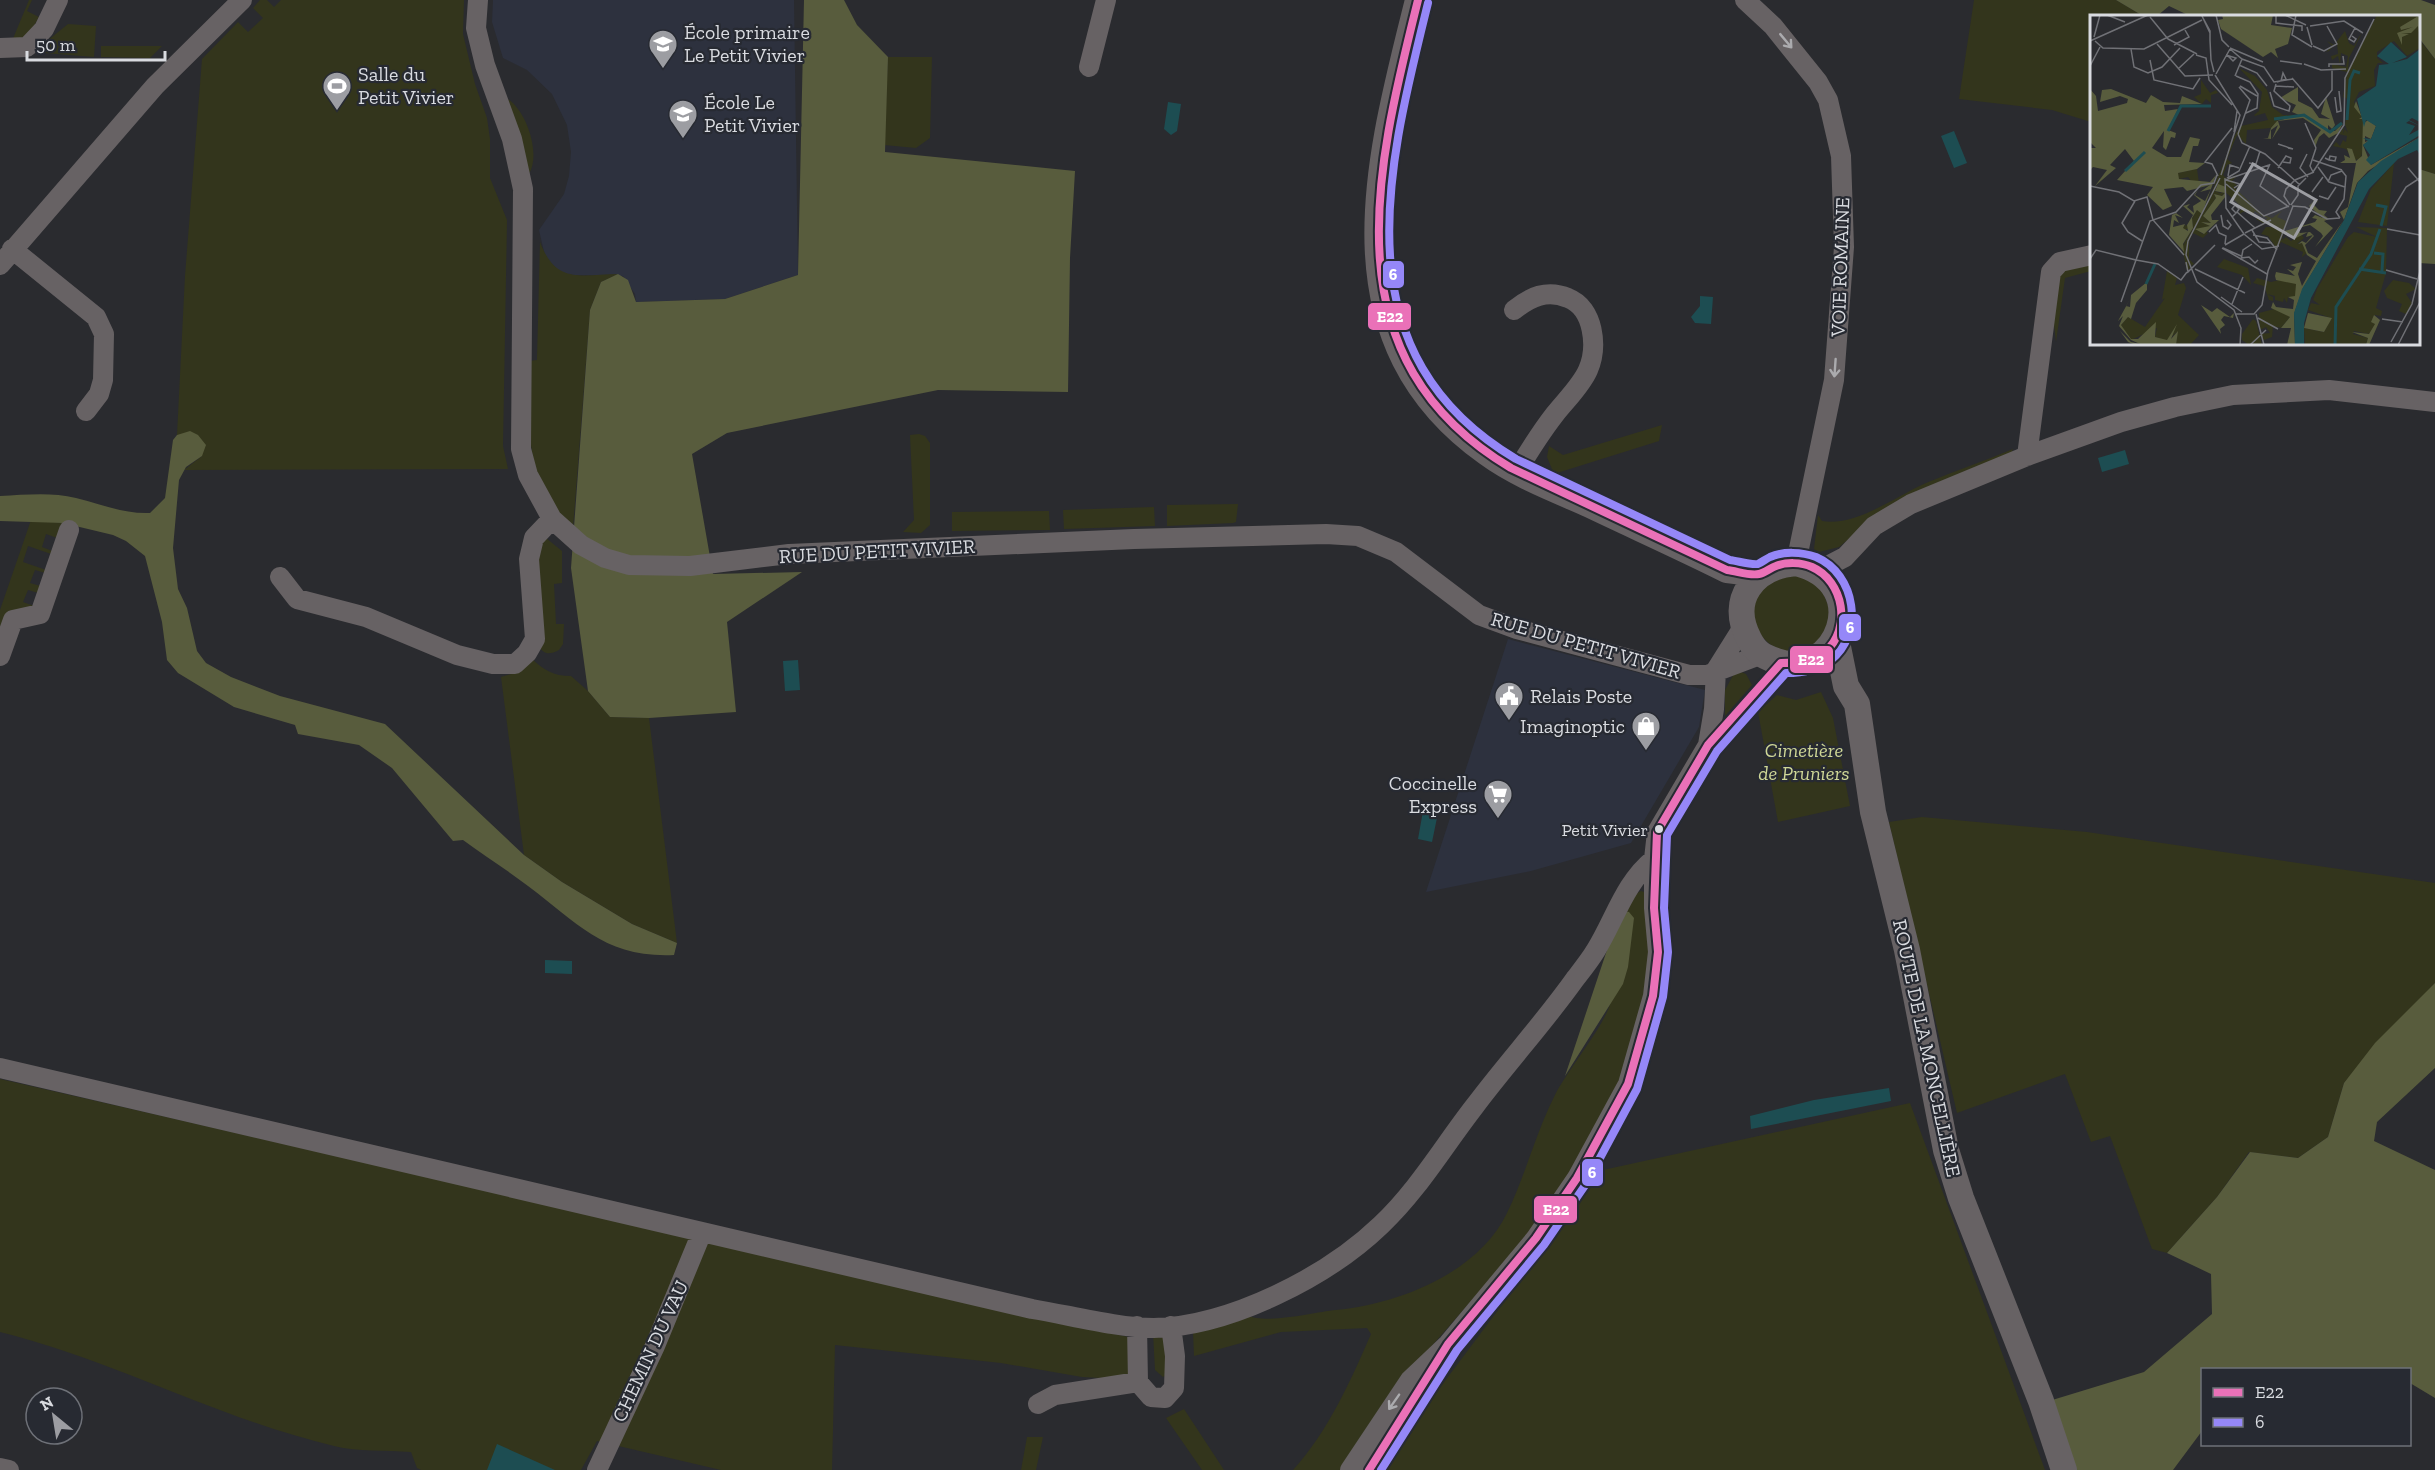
<svg xmlns="http://www.w3.org/2000/svg" width="2435" height="1470" font-family="'Zilla Slab',serif">
<style>
.built{fill:#2d313e}
.green{fill:#33351c}
.forest{fill:#585c3d}
.water{fill:#1d4d52}
.lines{fill:none;stroke-linecap:round;stroke-linejoin:round}
.minor{stroke:#676264;stroke-width:20}
.tertiary{stroke:#676264;stroke-width:26}
.bus-1-casing{stroke:#272a32;stroke-width:12}
.bus-2-casing{stroke:#272a32;stroke-width:12}
.bus-1{stroke:#ea71b8;stroke-width:8}
.bus-2{stroke:#9587f8;stroke-width:8}
.oneway{stroke:#ababae}
.bus-dot{fill:#d9dbe0;stroke:#272a32;stroke-width:2}
.labels{text-anchor:middle;stroke-width:4.5;stroke-linejoin:round;paint-order:stroke}
.bus-label{font-size:18px;fill:#d9dbe0;stroke:#272a32;text-anchor:end}
.poi-label{font-size:20px;fill:#d9dbe0;stroke:#272a32;text-anchor:start}
.street-label{font-size:20px;fill:#d9dbe0;stroke:#272a32}
.park-label{font-size:20px;font-style:italic;fill:#cfd796;stroke:#272a32}
.inset-river{fill:none;stroke:#1d4d52;stroke-width:3}
.inset-road{fill:none;stroke:#707176;stroke-width:1.5}
.view{fill:#9c9da2;fill-opacity:0.15;stroke:#9c9da2;stroke-width:3}
.inset-edge{fill:none;stroke:#d9dbe0;stroke-width:3}
.line-badge{stroke:#272a32;stroke-width:2}
.badge-label{font-size:16px;text-anchor:middle;font-weight:bold;fill:#fff}
</style>
<rect width="100%" height="100%" fill="#2a2b2f"/>
<path class="built" d="M493,0H794L798,275L725,299L636,302L635,294L623,276L573,275L564,274L553,267L545,256L539,230L564,194L569,176L571,152L567,125L552,94L527,70L503,58L492,22Z
M1508,639L1705,690L1699,727L1631,843L1531,871L1426,892Z"/>
<path class="green" d="M29,0H32L27,11L39,17L27,38L12,41Z
M260,0H267L274,7L281,0H464L463,34L475,84L487,118L490,139V178L507,220L503,446L508,469L184,470L202,456L177,435L185,276L202,59L238,22L248,32L263,18L253,8Z
M1974,0H2116L2143,16H2092L2091,122L2052,110L1959,99Z
M68,24L96,26L94,57L45,53L41,46Z
M2418,38L2435,59V174L2419,169Z
M101,46H162L150,58L101,57Z
M888,57H932L930,138L916,148L884,145Z
M508,99C527,112 541,154 529,174Z
M540,242C556,284 579,275 618,274L601,282L590,310L573,528C521,480 530,426 529,361L537,360Z
M2091,260V271L2065,278L2056,342L2052,306L2057,272Z
M1662,425L1659,441L1557,473L1554,474L1547,457L1549,446L1563,455Z
M919,434L925,436L930,443V525L921,533L903,532L914,520L910,435Z
M2013,449L2010,457L1868,523L1839,547L1819,552L1814,549L1818,515L1822,521C1856,527 1896,496 1926,483C1955,471 1984,461 2013,449Z
M1238,504L1236,522L1233,523L1167,526V505Z
M1154,507L1155,526L1064,529L1063,510Z
M1049,511L1050,530L952,531V512Z
M31,520L63,523L60,539L46,534L42,547L55,552L54,555L28,546L23,562L49,571V574L35,570L30,583L44,587L42,594L28,590L23,602L37,607L36,610L10,611L0,639V610Z
M546,538L562,551V583L554,584L556,624H564L563,644L559,650C549,655 544,655 538,645L539,544Z
M1794,573L1819,582L1833,618C1829,625 1825,638 1819,642C1776,676 1728,613 1768,582C1775,577 1787,576 1794,573Z
M531,658C544,670 553,676 571,676L588,691L610,717L649,718L677,943L632,924L562,882L524,855L501,677L518,672Z
M1736,670L1746,674L1752,685L1725,716V690Z
M1821,692L1833,718L1850,806L1778,822L1758,712L1777,695L1796,700Z
M1922,817L2087,832L2435,883V983L2344,1083L2328,1137L2298,1158L2249,1152L2217,1197L2167,1253L2152,1249L2110,1136L2091,1142L2065,1074L1957,1113L1889,822Z
M1641,891L1647,893L1651,956L1645,1000L1625,1069L1564,1186L1522,1243L1408,1373L1342,1470H1293C1329,1430 1350,1382 1371,1334L1367,1328L1281,1332L1194,1356L1193,1332L1247,1315C1266,1325 1314,1312 1336,1310C1399,1304 1478,1273 1507,1213C1526,1174 1536,1132 1555,1095C1568,1069 1605,1026 1611,1001C1618,972 1612,906 1641,891Z
M0,1079L1128,1337V1375L1122,1379L1082,1377L1001,1363L835,1345L832,1470H721L597,1441L581,1470H421L417,1468L411,1452C386,1450 358,1452 334,1446C219,1419 114,1360 0,1332Z
M1910,1103L2045,1470H1383L1415,1421L1603,1170Z
M1164,1331L1166,1375L1163,1377L1155,1370L1153,1333Z
M1184,1409L1224,1470H1202L1166,1418Z
M1027,1437H1043L1036,1470H1021Z"/>
<path class="forest" d="M804,0H844L857,25L888,57L885,152L1075,171L1070,258L1068,392L938,390L727,433L692,454L713,574L802,572L727,622L736,712L649,718L610,717L588,691L571,568L590,310L601,282L618,274L628,280L636,302L725,299L798,275Z
M2116,0H2421L2435,5V59L2419,38L2418,16H2190L2169,6L2157,16H2143Z
M2419,169L2435,174V264L2419,263Z
M190,431L198,435L206,445L202,456L186,467L179,480L173,548L178,589L187,608L197,651L206,663L231,677L280,696L385,724L524,855L562,882L632,924L677,943L674,955C605,958 579,924 528,886C507,870 485,856 463,840L453,841L392,768L359,745L298,734L295,725L234,707L178,673L167,660L162,622L145,556L126,541L113,535L63,523L0,521V496C25,495 51,492 76,498C102,504 122,514 150,513L165,498L173,440L177,435Z
M1623,911L1629,912L1634,918L1628,967L1623,984L1565,1076L1610,941Z
M2435,983V1068L2377,1122L2374,1141L2435,1170V1398L2410,1383V1370H2202V1431L2173,1470H2073L2049,1401L2144,1372L2212,1314L2211,1274L2167,1253L2217,1197L2250,1152L2298,1158L2328,1137L2344,1083L2375,1043Z"/>
<path class="water" d="M1168,102L1181,104L1177,131L1171,135L1164,129Z
M1954,131L1967,163L1954,168L1941,136Z
M1700,296L1713,297L1711,324L1695,323L1691,317L1700,306Z
M2125,450L2129,464L2102,472L2098,458Z
M798,660L800,690L785,691L783,661Z
M1423,811L1438,813L1432,842L1418,839Z
M545,960L572,961V974L545,973Z
M1889,1088L1891,1101L1751,1129L1750,1116L1814,1100Z
M497,1444L555,1470H487Z"/>
<g class="lines">
<path class="minor" d="M478,0L476,28L485,65L512,139L523,189L521,449L528,475L552,519L581,545L605,558L629,565L690,566L789,554L1134,539L1326,534L1358,536L1396,552L1479,615L1517,629L1689,675H1707L1760,655
M1745,0L1773,26L1818,82L1828,100L1841,156L1844,247L1834,380L1796,563
M0,48L27,47L44,29L58,0
M1089,67L1106,0
M12,249L96,317L104,334L103,380L99,394L86,411
M0,265L155,86L242,0
M1514,310C1530,297 1547,289 1568,298C1594,308 1598,347 1588,370C1581,386 1566,400 1555,414C1541,432 1529,451 1517,471
M2027,456L2051,272L2060,262L2092,255
M1818,571L1845,557L1874,526L1911,504L2027,456L2121,422L2175,407L2233,395L2329,390L2435,402
M280,577L297,599L366,617L457,655L493,664H515L527,653L535,639L529,559L534,538L552,519
M0,656L13,620L40,614L69,530
M0,1068L1032,1309C1069,1315 1118,1328 1154,1328C1230,1326 1327,1277 1381,1225C1418,1190 1443,1147 1474,1107C1506,1064 1543,1024 1575,979C1582,970 1590,960 1596,950C1615,919 1625,882 1654,859
M1137,1326L1138,1382L1151,1397L1165,1398L1174,1388L1175,1356L1171,1326
M1038,1404L1055,1395L1138,1382
M0,1468L9,1470
M597,1470L655,1346L702,1232
M1350,1470L1410,1380L1448,1344L1536,1238L1577,1178L1628,1084L1653,996L1658,952L1654,908V859L1657,832L1708,745L1714,709L1716,670L1743,627
M1369,1470L1434,1367"/>
<path class="tertiary" d="M1418,0C1378,160 1327,339 1487,453C1517,475 1554,489 1588,504C1634,526 1681,547 1727,570L1760,574
M1796,563C1878,584 1835,683 1776,661C1763,656 1756,653 1749,639C1728,599 1754,567 1796,563Z
M1836,637L1846,686L1857,704L1873,812L1907,950L1946,1150L1961,1198L2041,1401L2064,1470"/>
<g class="bus-1-casing">
<path id="bus-1" d="M1369,1470L1448,1344L1536,1238L1577,1178L1628,1084L1653,996L1658,952L1654,908L1657,832L1708,745L1781,663C1796,663 1813,662 1825,652C1852,629 1844,581 1812,567C1801,562 1786,562 1776,566C1770,568 1765,573 1759,574C1749,576 1737,571 1727,570L1511,468C1328,359 1375,172 1418,0"/>
</g>
<g class="bus-2-casing">
<path id="bus-2" d="M1381,1470L1457,1350L1544,1245L1586,1184L1637,1089L1663,997L1668,952L1664,908L1667,835L1717,751L1786,673C1801,673 1817,671 1830,661C1865,634 1856,574 1816,557C1802,552 1783,551 1770,557C1766,559 1762,562 1758,564C1750,565 1738,561 1730,560L1516,459C1338,353 1387,169 1428,3"/>
</g>
<use href="#bus-1" class="bus-1"/>
<use href="#bus-2" class="bus-2"/>
</g>
<defs><path id="oneway-shaft" d="M-6 0H5M1.5-3L5.5 0L1.5 3" fill="none" stroke-width="1.6" stroke-linecap="round" stroke-linejoin="round" transform="scale(1.5)"/></defs>
<g class="oneway">
<use href="#oneway-shaft" transform="translate(1786 41) rotate(50)"/>
<use href="#oneway-shaft" transform="translate(1835 368) rotate(94)"/>
<use href="#oneway-shaft" transform="translate(1394 1402) rotate(125)"/>
</g>
<defs>
<g id="school-pin" transform="scale(1.5)"><path d="M0 17L-7.5 6A9.5 9.5 0 1 1 7.5 6Z" fill="#9c9da2" stroke="#272a32"/><path d="M0-5L7-2L0 1L-7-2ZM-4 1L0 2.5L4 1V4Q0 6-4 4Z" fill="#fff"/></g>
<g id="stadium-pin" transform="scale(1.5)"><path d="M0 17L-7.5 6A9.5 9.5 0 1 1 7.5 6Z" fill="#9c9da2" stroke="#272a32"/><path d="M0-5a6.5 5 0 1 0 0 10a6.5 5 0 1 0 0-10ZM-3.5-1.8h7v3.6h-7Z" fill="#fff"/></g>
<g id="civic-pin" transform="scale(1.5)"><path d="M0 17L-7.5 6A9.5 9.5 0 1 1 7.5 6Z" fill="#9c9da2" stroke="#272a32"/><path d="M-.6-6.5H3V-4.5H.6V-3L4-1V1h2V6H-6V1h2V-1L-.6-3ZM-1.2 2.5V6h2.4V2.5Z" fill="#fff"/></g>
<g id="shop-pin" transform="scale(1.5)"><path d="M0 17L-7.5 6A9.5 9.5 0 1 1 7.5 6Z" fill="#9c9da2" stroke="#272a32"/><path d="M-5-2.5h2.3a2.7 3.5 0 0 1 5.4 0H5L5.5 6h-11ZM-1.5-2.5h3a1.5 2.3 0 0 0-3 0Z" fill="#fff"/></g>
<g id="supermarket-pin" transform="scale(1.5)"><path d="M0 17L-7.5 6A9.5 9.5 0 1 1 7.5 6Z" fill="#9c9da2" stroke="#272a32"/><path d="M-6-5.5h2.5l.6 2H6L4.5 2H-2.5L-4.4-4H-6ZM-1.5 3.2a1.3 1.3 0 1 0 .1 0ZM3 3.2a1.3 1.3 0 1 0 .1 0Z" fill="#fff"/></g>
</defs>
<g fill-rule="evenodd">
<use href="#school-pin" x="663" y="44"/>
<use href="#stadium-pin" x="337" y="86"/>
<use href="#school-pin" x="683" y="114"/>
<use href="#civic-pin" x="1509" y="696"/>
<use href="#shop-pin" x="1646" y="726"/>
<use href="#supermarket-pin" x="1498" y="794"/>
</g>
<circle class="bus-dot" cx="1659" cy="829" r="5"/>
<g class="labels">
<g class="bus-label">
<text x="1648" y="836">Petit Vivier</text>
</g>
<g class="poi-label">
<text x="684" y="39">École primaire<tspan x="684" dy="23">Le Petit Vivier</tspan></text>
<text x="358" y="81">Salle du<tspan x="358" dy="23">Petit Vivier</tspan></text>
<text x="704" y="109">École Le<tspan x="704" dy="23">Petit Vivier</tspan></text>
<text x="1530" y="703">Relais Poste</text>
<text x="1625" y="733" text-anchor="end">Imaginoptic</text>
<text x="1477" y="790" text-anchor="end">Coccinelle<tspan x="1477" dy="23">Express</tspan></text>
</g>
<g class="street-label">
<text transform="translate(1840 267) rotate(-88)" y="7">VOIE ROMAINE</text>
<text transform="translate(877 551) rotate(-3)" y="7">RUE DU PETIT VIVIER</text>
<text transform="translate(1586 645) rotate(16)" y="7">RUE DU PETIT VIVIER</text>
<text transform="translate(1927 1048) rotate(78)" y="7">ROUTE DE LA MONCELLIÈRE</text>
<text transform="translate(650 1351) rotate(-65)" y="7">CHEMIN DU VAU</text>
</g>
<g class="park-label">
<text x="1804" y="757">Cimetière<tspan x="1804" dy="23">de Pruniers</tspan></text>
</g>
</g>
<g transform="translate(2090 15)">
<rect width="330" height="330" fill="#2a2b2f"/>
<path d="M287,0H330V33L317,41L304,26L287,37V43L293,48H288L284,55L285,71L269,77L264,87L273,103V131L271,144L263,145L256,134L243,131L246,127L250,131L253,125L256,127L257,121L249,119L254,112L253,119L255,114L258,118L255,109L260,85L253,82L257,57L242,53V49L256,52L258,41L251,38L250,49L248,41L242,45L241,41L248,39L247,27L239,36L236,37L242,31L237,26L244,30L255,16L259,28L264,31L269,22L263,17L269,22L272,18L259,43L258,55ZM149,53L165,61L177,75L182,92L193,100H210L188,105L181,113L157,115L156,129L147,120L137,144L142,148L137,150L133,160L137,164L149,159L142,166L149,172L143,171L173,200L182,203L192,196L187,202L196,206L192,225L196,222L201,226L211,219L214,223L207,229L212,228L217,238L212,242L213,237L191,227L187,234L178,221L171,219L176,212H182L177,208L181,205L173,208L166,204L168,201L173,206L178,203L172,201L165,196L162,200L157,195L149,199L152,192L133,175L136,173L130,177L127,172L125,176L130,178L135,177L132,181L124,179L126,183L113,201L121,208L112,207L120,211L112,216L105,214L113,219L115,216L118,218L113,223L103,218L99,226V244L104,249L101,251L96,238L100,253L97,256L92,232L103,213L102,204L107,195L113,198L146,118L151,111L178,105L175,98L165,101L164,100L169,96L172,77ZM111,65L120,78L126,75L128,78L121,80V88L116,84L112,89L104,82L111,79ZM304,148L297,211L268,207L281,174ZM107,154L109,168H103L98,162L89,164L87,158ZM96,210L100,213L94,215L98,218L94,225H90V231L82,218ZM266,212L297,213L296,258L286,293L292,296L291,301L284,300L286,309L279,319L264,316L263,319L278,323L276,330H215L214,313L234,317L241,303L218,295L221,288L230,290L223,285L227,274L258,222L264,217L287,222ZM134,244L158,253L161,270L152,260L127,252ZM77,256L87,263L85,270L94,268L96,273L88,300L109,320L100,330H86L87,317L77,326L65,322L67,313L41,325L31,310L38,302L55,312L75,283L72,285ZM207,261L208,285L198,282L197,288L194,283L193,287L185,285V281L177,279L183,282V286L179,285L174,271L163,268L167,263L181,267ZM303,265L319,268L326,274L316,279L322,288L316,299L309,296L312,289L297,283L294,276ZM188,293L200,302L191,313L183,311L182,322L174,325L170,319L180,318L176,312L170,315L169,298ZM163,304L166,306L172,330H159L152,325V319Z" fill="#33351c"/>
<path d="M132,0H183L181,10L202,13L198,29L185,34L188,43L181,37L173,42L131,14L128,5L133,4ZM330,0V24L328,11L321,18H311L319,19L312,22V30L307,18L323,12L311,15L310,12ZM208,72V86L222,93L229,103L240,104L231,99L236,82L245,110L242,114L238,110V116H245L253,108L248,118L239,123L234,118L229,122L225,132L224,125L231,115L213,103L188,106L190,112L182,124L188,110L181,115V124L173,123H178L181,113L187,106L209,100L202,97L206,90L190,83ZM0,74L6,81L8,96L37,88L38,84L30,81L10,87L12,75L21,74L56,88L61,80L73,87L90,88L92,81L112,89L74,90L75,96L88,94L78,115L86,118L85,123L81,122L76,135L73,132L74,116L62,133L77,142H91L100,122L110,124L108,131H103L99,147L115,148L107,154L88,158L89,164L120,167L126,160L112,199L107,195L102,203L103,213L93,229L94,237L79,220L82,200L86,198L93,203L85,200L89,208L84,205L83,212L95,209L93,213L98,216L97,210L103,200L93,191L100,189L97,192L104,198L103,191L111,186L104,180L108,175L105,180L115,186L121,174L110,177L120,170L97,176L93,172L74,174L82,191L73,195L57,180L63,172L27,165L44,146L35,134L20,150L26,153L5,171L17,155L3,152L0,155V133H6L0,127ZM266,86L274,108L278,105L286,111L281,124L275,121V127L280,125L273,130L281,150L330,122L278,156L267,168L254,205L250,197L258,192L266,148H250L255,145L254,140L260,143L257,133L262,134L266,146L272,141L273,104H269L272,102L264,92ZM128,169L136,172V181L121,200L122,205H129L114,219L105,214L120,211L111,207L121,208L113,201L126,183L124,179L132,181L135,178L125,176ZM218,178L228,187L222,188L229,195L237,196L234,200L239,204L234,206L243,213L225,232L233,221L231,218L220,210L208,213L210,218L220,217L224,221L215,230L218,238L227,243L253,206L213,273L204,299L205,330H197L201,313H191L200,302L181,293L183,287L186,292L203,294L204,285L198,282L205,281L206,269L186,265L185,261L186,257L205,261L197,254L203,256L206,252L200,250L212,247L208,259L212,271L226,246L217,240L212,228L208,229L212,226L216,228L223,220L216,222L218,217L206,223L195,219V216L225,207L227,204L222,203L225,200L233,203L219,191L224,186ZM57,267V275L46,288L41,304L38,302L31,310L41,324H48L66,307L65,322L77,325L87,309L81,324L88,316L86,330L43,329L38,327L30,316L41,327L50,329L41,325L29,311L33,301L28,306L40,284L36,291L40,292L41,280ZM111,290L122,297L127,293L140,302L144,298L143,303L134,301L131,305L135,310L130,314L131,319ZM218,298L242,303L234,317L214,313ZM284,300L290,305L279,330H276L278,323L262,317L279,319L285,309L281,307Z" fill="#585c3d"/>
<path d="M301,27L317,42L302,48L317,44L330,34V107L322,103L319,105L330,111L319,106L316,108L325,111L319,120L330,114V120L281,150L276,145L280,140L273,130L278,126L273,123L281,124L286,111L276,105L274,112L267,84L286,71L289,50L299,49L287,41ZM330,122V140L327,135L308,144L279,174L221,283L214,308V330H205L204,298L212,274L254,205L268,167L291,146Z" fill="#1d4d52"/>
<path class="inset-river" d="M184,104L214,100L240,117L252,108M257,105L260,65L264,56L270,58M78,116L91,91H121M35,156L55,137M286,190L296,192L291,211M284,238L293,239L292,256M269,254L296,258M56,269L65,249M245,330L246,292L281,239L290,214"/>
<path class="inset-road" d="M17,0L35,7M126,0L132,25L139,32M186,0V8L212,11V16M195,0L216,10M206,0L202,20L222,32M60,2L78,24M220,11L254,6L273,18M217,12L222,30M120,18L112,1L120,16V25L121,45L124,57M262,21L266,24L264,27L259,24L265,13M4,22L10,0M78,24L107,39M0,26L58,0M5,26L13,33L54,34L112,5M67,29L95,61L123,60M84,30L99,22L95,15M223,31L234,36L247,29L237,11M140,33L173,47M41,34L44,52L58,58L72,52L90,33M140,34L152,44L174,52L184,67L203,64M106,40L116,43L119,65L142,90M136,40L146,43L143,46L137,40M60,45L64,65L103,74L110,63M190,46L212,49M214,49L231,55L256,54M149,50L167,58L177,71M0,51L10,32M239,52V49H254L253,41M88,54L104,39M126,59L140,34M125,60L150,100L131,160M145,61L152,44M146,61L160,67L168,79L167,93L156,98M202,63L228,93L242,75V55M187,67L196,64L193,58L191,66M150,71L167,81M185,71L204,72M180,77L184,91L199,96L200,91L184,76L186,69M245,82L247,97L251,96L249,76M215,108L226,133M144,117L147,96M148,119L152,128L175,139L210,170M148,119L160,85L149,72M188,129L203,134L198,133M217,139L210,153L218,162M235,143L239,145L245,146L246,142L240,141L239,145M223,145L252,155M159,148L166,149L170,136M180,149L170,171L199,192M228,152L239,167L255,172M188,153L196,141L201,143L200,148L193,147M318,153L330,167M223,157L254,110L255,63L284,4M223,157L220,151L226,133M128,161L122,149L115,147L142,113M138,161L140,150L149,153M130,163L98,226L96,240L107,267L144,295L151,313L150,330M137,163L149,156L160,131M138,164L179,150M136,165L150,169L144,173M138,165L135,164L136,193L154,219L172,234L189,231M238,167L241,160L252,156L256,161L254,184L246,197L250,203M136,169L174,201L199,191M0,171L29,177L44,186L57,182L63,205L94,240M222,177L233,162M229,181L238,184L246,172M45,186L32,208L38,217L52,226M200,190L194,181L196,174L205,165L224,157M201,190L208,180V171L216,163M202,191L215,192L237,204L250,203M301,197L316,172L330,163M146,198L142,194L145,190L149,194L147,197M131,200L133,211L138,214L141,210L137,205M142,202L147,197L165,213M297,214L330,220M162,215L169,227L182,228M119,217L126,210L129,218L136,221L135,229M155,218L181,205M163,220L177,223L187,235M135,230L154,219M132,233L177,259M133,233L151,241M151,243L159,242L165,248L168,245M0,244L6,235L46,245L60,206L86,197L111,170L124,168L127,160M46,245L68,249L91,265L97,257M151,245L153,235L162,229M96,247L98,257L125,230M105,254L155,278M296,255L327,264M131,282L152,297M31,287L46,245M142,289L153,262M145,299H164L172,290L178,256L203,191M166,299L174,330M168,303L188,314M292,304L313,307M301,327L322,289L330,256M160,330L176,315M308,330L330,287"/>
<path class="view" d="M163,149L226,185L204,223L141,187Z"/>
<rect width="330" height="330" class="inset-edge"/>
</g>
<g class="line-badge">
<rect x="1382" y="260" width="23" height="29" rx="6" fill="#9587f8"/>
<rect x="1367" y="302" width="45" height="29" rx="6" fill="#ea71b8"/>
<rect x="1838" y="613" width="24" height="29" rx="6" fill="#9587f8"/>
<rect x="1789" y="645" width="45" height="29" rx="6" fill="#ea71b8"/>
<rect x="1581" y="1158" width="23" height="29" rx="6" fill="#9587f8"/>
<rect x="1533" y="1195" width="45" height="29" rx="6" fill="#ea71b8"/>
</g>
<g class="badge-label">
<text x="1393" y="280">6</text>
<text x="1390" y="322">E22</text>
<text x="1850" y="633">6</text>
<text x="1811" y="665">E22</text>
<text x="1592" y="1178">6</text>
<text x="1556" y="1215">E22</text>
</g>
<rect x="2201" y="1368" width="210" height="78" fill="#272a32" stroke="#6e7178" stroke-width="1.5"/>
<rect x="2213" y="1388" width="30" height="9" fill="#ea71b8" stroke="#6e7178" stroke-width="1.5"/>
<text x="2255" y="1398" font-size="18" fill="#d9dbe0">E22</text>
<rect x="2213" y="1418" width="30" height="9" fill="#9587f8" stroke="#6e7178" stroke-width="1.5"/>
<text x="2255" y="1428" font-size="18" fill="#d9dbe0">6</text>
<g transform="translate(54 1416) rotate(330)"><circle r="28" fill="#272a32" stroke="#6e7178" stroke-width="1.5"/>
<path d="M0-4.5L10 22L0 15L-10 22Z" fill="#9c9da2"/>
<text y="-9" font-size="16" font-weight="bold" text-anchor="middle" fill="#d9dbe0">N</text>
</g>
<path d="M27 51v9h138v-9" fill="none" stroke="#d9dbe0" stroke-width="3"/>
<text x="36" y="51" font-size="18" fill="#d9dbe0" stroke="#272a32" stroke-width="4.5" paint-order="stroke">50 m</text>
</svg>
